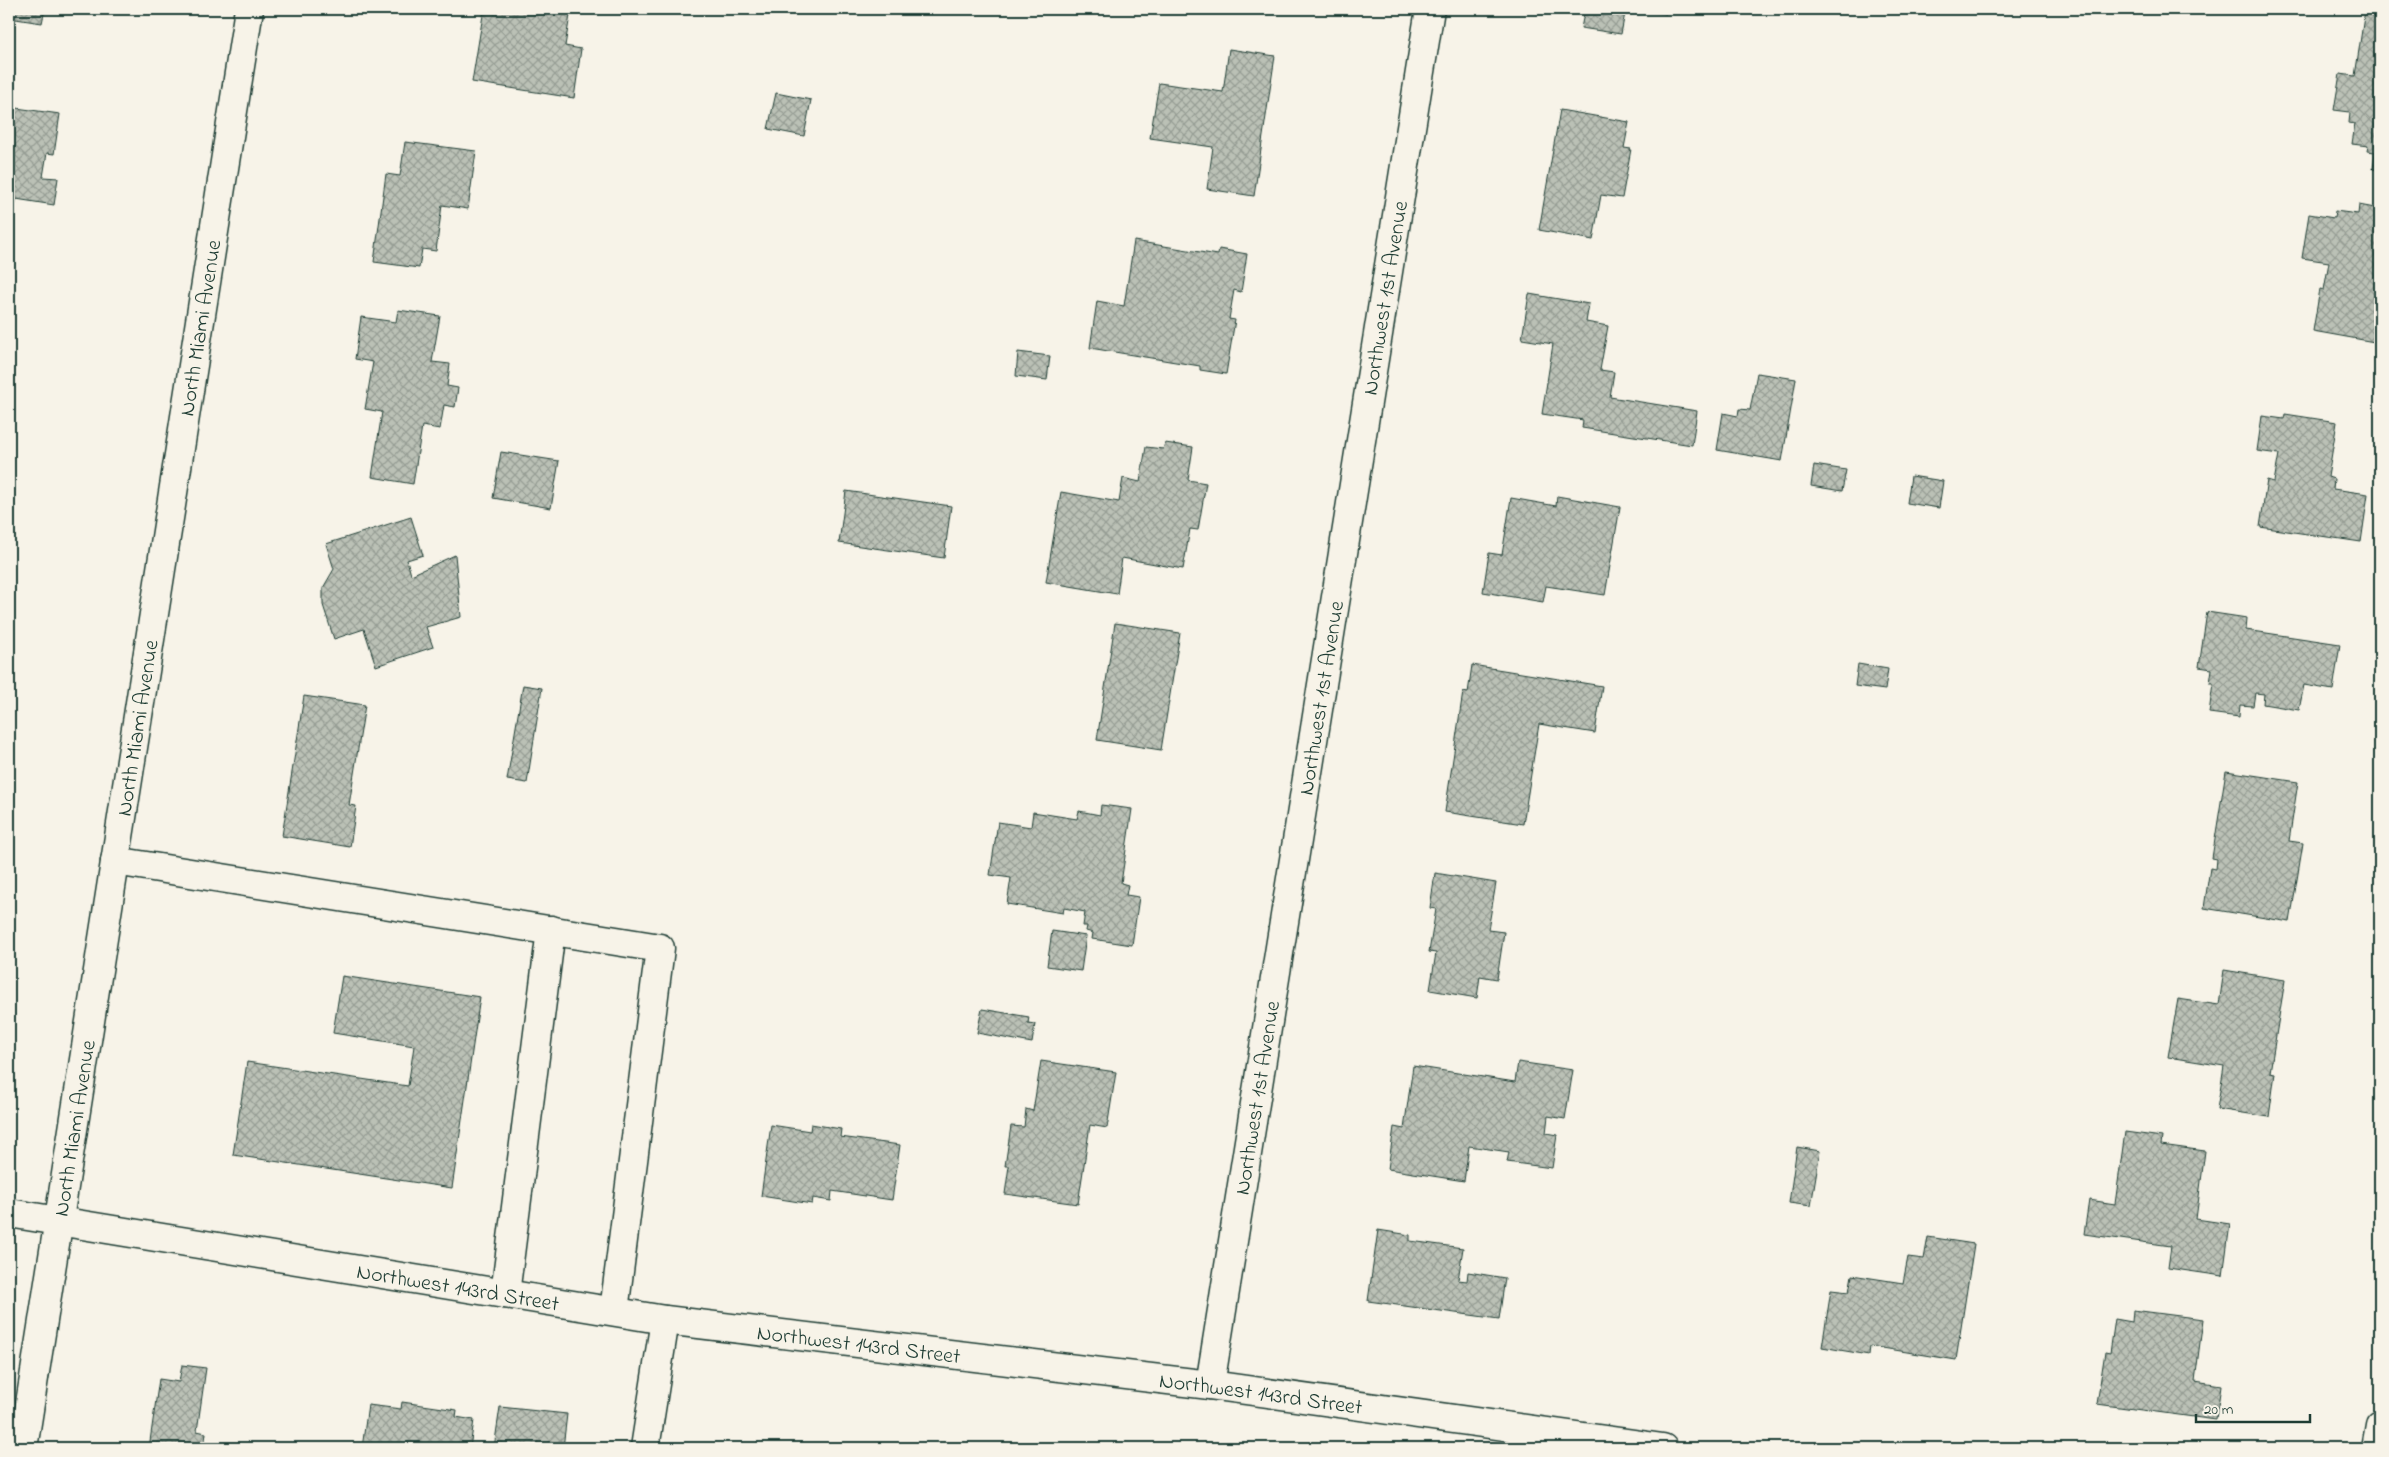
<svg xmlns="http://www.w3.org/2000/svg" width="2389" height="1457" font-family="'Indie Flower',sans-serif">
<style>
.building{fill:url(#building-cross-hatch);stroke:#1f3d34}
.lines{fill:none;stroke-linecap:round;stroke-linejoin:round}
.minor-casing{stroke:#1f3d34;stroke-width:31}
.minor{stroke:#f7f3e8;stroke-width:28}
.labels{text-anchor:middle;stroke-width:4;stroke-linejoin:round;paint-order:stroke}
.street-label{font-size:22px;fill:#1f3d34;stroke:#f7f3e8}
</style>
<defs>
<pattern id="building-cross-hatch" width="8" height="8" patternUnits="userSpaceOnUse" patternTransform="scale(1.25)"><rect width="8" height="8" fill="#bbc1b6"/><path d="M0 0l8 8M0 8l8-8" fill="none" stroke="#979e95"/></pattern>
</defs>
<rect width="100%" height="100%" fill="#f7f3e8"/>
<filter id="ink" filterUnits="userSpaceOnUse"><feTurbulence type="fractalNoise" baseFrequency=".02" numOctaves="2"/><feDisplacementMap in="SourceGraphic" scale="10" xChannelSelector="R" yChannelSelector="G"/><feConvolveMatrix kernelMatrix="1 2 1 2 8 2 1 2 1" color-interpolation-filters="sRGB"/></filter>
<g filter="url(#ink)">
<path class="building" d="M9,9H45L42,23L9,18Z
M484,9H571L565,46L581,49L574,98L472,82Z
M1585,9H1667L1666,14L1635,9L1634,14L1625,13L1621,34L1581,28Z
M2365,10L2380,12V170L2373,169L2375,152L2367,151L2368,146L2352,144L2355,124L2349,123L2350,112L2334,110L2340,74L2355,76Z
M1229,49L1275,56L1254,196L1207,189L1213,147L1150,138L1159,83L1223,92Z
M776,93L811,100L804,136L768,129Z
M9,107L60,114L54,154L47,153L43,177L58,178L54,205L16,199L15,211H9Z
M1560,110L1629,122L1624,148L1631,149L1622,198L1601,195L1593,240L1539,230Z
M405,142L476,151L468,209L442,205L436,251L422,249L419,268L374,262L386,174L400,176Z
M2359,205L2380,209V343L2313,331L2320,289L2324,290L2329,262L2302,258L2309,214L2334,218L2335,211L2358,214Z
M1134,241L1218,255L1219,249L1247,254L1241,292L1234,290L1229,319L1235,320L1226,374L1200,370V366L1090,348L1097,301L1124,306Z
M1529,294L1589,304L1586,322L1608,326L1600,370L1614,372L1610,397L1697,411L1692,445L1582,428L1583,420L1542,414L1553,344L1522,339Z
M398,310L440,316L432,362L450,364L447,386L458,388L455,407L444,405L440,429L422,426L413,484L372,477L382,412L365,409L373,362L355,359L361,317L396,322Z
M1018,352L1050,356L1047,380L1016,376Z
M1757,373L1796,379L1782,461L1717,450L1723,413L1738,416L1739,409L1750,410Z
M2285,414L2337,422L2328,477L2334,479L2333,489L2368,494L2361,542L2260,527L2267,480L2274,482L2279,454L2257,451L2262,416L2284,419Z
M1165,443L1193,447L1188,480L1206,483L1198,530L1190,529L1183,569L1122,558L1117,594L1046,582L1061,492L1119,502L1123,478L1140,482L1146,447L1163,449Z
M501,452L559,461L551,508L493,498Z
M1814,465L1846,470L1842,491L1811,486Z
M1911,476L1943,481L1939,508L1907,503Z
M846,491L951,506L944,558L839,543Z
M1557,496L1620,507L1605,595L1546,586L1543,602L1483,592L1489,553L1502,555L1511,498L1556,506Z
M411,517L423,555L407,560L411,575L455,555L461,617L426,627L433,647L376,666L364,629L334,639L323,605V588L334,569L326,544Z
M2207,612L2247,618L2246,630L2340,644L2333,690L2304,685L2299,710L2263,704L2264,694L2255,693L2253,706L2240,705L2239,717L2209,713L2213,683H2210L2212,669L2199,667Z
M1115,623L1180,633L1161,750L1097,740Z
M1858,664L1888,669L1885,690L1855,686Z
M1472,665L1602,686L1595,733L1539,724L1523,824L1445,812L1463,692L1468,693Z
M523,685L542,688L527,783L507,780Z
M304,696L365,705L349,805L356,806L350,847L282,836Z
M2226,771L2298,782L2289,841L2303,843L2290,922L2204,908L2210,868L2216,869L2217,859L2212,858Z
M1101,805L1132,809L1121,883L1128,885L1126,895L1139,897L1132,945L1092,939L1093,933L1086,931L1087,926H1083L1085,912L1064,908L1063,913L1007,904L1011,878L990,875L998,822L1031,827L1033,812L1077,819L1079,811L1100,815Z
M1435,873L1496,883L1488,930L1504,932L1497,979L1480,976L1477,998L1430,990L1436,953L1429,952L1436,909L1430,908Z
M1052,931L1086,936L1081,971L1047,966Z
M2224,970L2285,980L2270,1072L2275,1073L2269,1117L2217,1109L2224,1066L2168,1057L2178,999L2219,1005Z
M342,976L480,997L452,1188L233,1155L247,1062L408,1086L414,1046L333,1033Z
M982,1009L1029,1017L1028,1023L1035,1024L1032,1043L977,1033Z
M1041,1061L1116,1072L1107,1128L1090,1125L1078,1204L1005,1194L1009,1166H1005L1011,1126L1024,1127L1026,1109L1033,1111Z
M1518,1062L1573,1070L1565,1119L1548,1116L1546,1133L1557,1135L1552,1168L1507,1162L1509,1152L1469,1146L1464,1181L1388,1169L1394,1127L1404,1129L1413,1066L1515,1082Z
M811,1124L841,1129L840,1137L900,1145L892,1200L832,1191L831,1201L813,1198L812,1204L761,1196L771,1125L810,1131Z
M2125,1132L2162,1137L2161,1145L2205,1151L2196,1219L2230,1224L2223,1276L2168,1268L2171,1246L2084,1234L2089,1200L2115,1204Z
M1797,1147L1820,1151L1811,1206L1789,1203Z
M1378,1230L1410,1235V1241L1463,1248L1458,1280L1467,1281L1468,1272L1505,1278L1499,1319L1368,1301Z
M1928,1237L1974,1244L1956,1360L1870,1346L1869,1355L1822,1347L1831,1290L1849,1292L1852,1275L1903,1283L1908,1257L1924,1259Z
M2133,1310L2203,1319L2195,1381L2221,1385L2216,1420L2097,1404L2105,1352L2110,1353L2115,1319L2132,1322Z
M182,1365L206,1368L197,1431L206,1433L204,1448H149L159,1379L179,1382Z
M402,1402L457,1410L456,1417L474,1420L470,1448H362L368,1405L401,1409Z
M500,1407L567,1414L563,1448H494Z"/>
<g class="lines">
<g class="minor-casing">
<g id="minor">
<path d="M115,861L660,948L614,1311"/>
<path id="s1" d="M9,1213L665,1320L1210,1385L1663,1448"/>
<path d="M505,1294L551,930"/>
<path id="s2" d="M1210,1385L1430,9"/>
<path id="s3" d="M23,1448L249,9"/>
<path d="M645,1448L665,1320"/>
<path d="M2376,1448L2380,1425"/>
</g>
</g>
<use href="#minor" class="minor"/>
</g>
</g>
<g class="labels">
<g class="street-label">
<text dy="8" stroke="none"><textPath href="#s2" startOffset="1101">Northwest 1st Avenue</textPath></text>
<text dy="8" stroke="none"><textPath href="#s3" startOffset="1134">North Miami Avenue</textPath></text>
<text dy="8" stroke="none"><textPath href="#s2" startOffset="696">Northwest 1st Avenue</textPath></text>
<text dy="8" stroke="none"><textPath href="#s3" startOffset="729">North Miami Avenue</textPath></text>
<text dy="8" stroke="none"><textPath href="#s2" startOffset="291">Northwest 1st Avenue</textPath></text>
<text dy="8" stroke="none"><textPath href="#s3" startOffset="324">North Miami Avenue</textPath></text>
<text dy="8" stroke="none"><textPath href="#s1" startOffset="455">Northwest 143rd Street</textPath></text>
<text dy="8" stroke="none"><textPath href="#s1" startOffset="860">Northwest 143rd Street</textPath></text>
<text dy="8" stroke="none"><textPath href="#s1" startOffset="1265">Northwest 143rd Street</textPath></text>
</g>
</g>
<rect width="2389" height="1457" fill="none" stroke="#f7f3e8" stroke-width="30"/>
<rect x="15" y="15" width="2359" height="1427" fill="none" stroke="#1f3d34" stroke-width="2" filter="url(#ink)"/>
<path d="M2196 1414v8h114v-8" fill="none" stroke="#1f3d34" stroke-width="2.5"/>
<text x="2204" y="1414" font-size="15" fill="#1f3d34" stroke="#f7f3e8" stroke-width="4" paint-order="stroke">20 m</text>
</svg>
